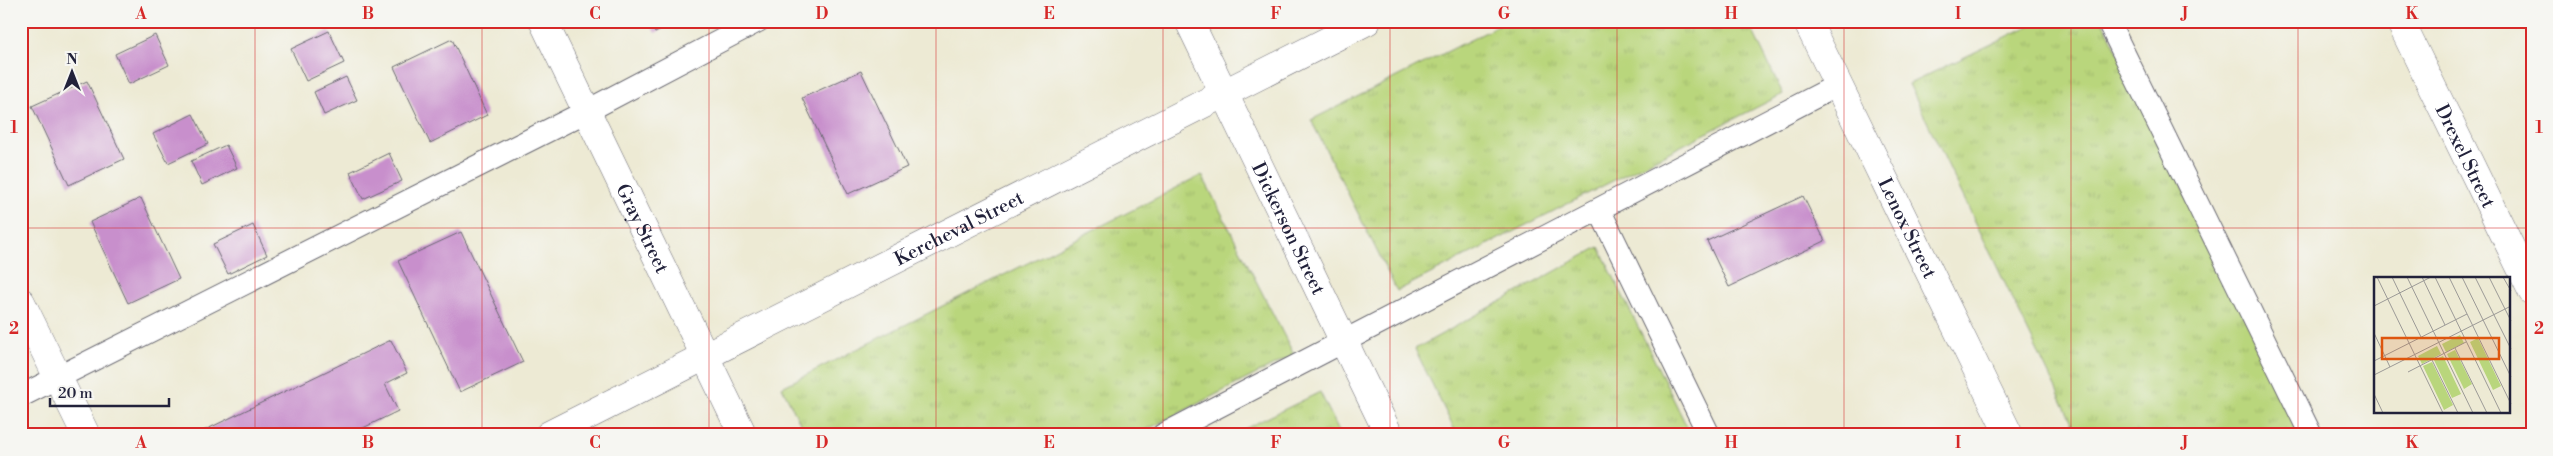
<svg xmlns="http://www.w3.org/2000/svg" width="2553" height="456" font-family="'Libre Bodoni',serif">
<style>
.grass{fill:url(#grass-tufts);stroke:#6e7c5c}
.building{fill:#c88fcc}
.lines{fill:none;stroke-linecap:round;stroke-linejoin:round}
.service-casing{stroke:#696871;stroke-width:24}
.minor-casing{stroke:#696871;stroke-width:29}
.tertiary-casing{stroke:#696871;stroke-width:29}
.service{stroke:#fff;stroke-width:22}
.minor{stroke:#fff;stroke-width:28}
.tertiary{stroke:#fff;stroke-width:28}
.grid{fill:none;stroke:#d62828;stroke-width:1;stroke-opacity:0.55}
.labels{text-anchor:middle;stroke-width:5;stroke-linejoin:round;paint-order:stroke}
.street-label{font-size:19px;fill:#22223b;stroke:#f6f6f2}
.inset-road{fill:none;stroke:#9c9a97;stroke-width:1}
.view{fill:#de560e;fill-opacity:0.15;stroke:#de560e;stroke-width:2.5}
.inset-edge{fill:none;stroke:#22223b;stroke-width:2.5}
.neatline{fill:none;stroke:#d62828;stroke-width:2}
.grid-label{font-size:16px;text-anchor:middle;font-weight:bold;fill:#d62828}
</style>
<defs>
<pattern id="grass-tufts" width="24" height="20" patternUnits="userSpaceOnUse" patternTransform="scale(1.25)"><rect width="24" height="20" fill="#b9d67c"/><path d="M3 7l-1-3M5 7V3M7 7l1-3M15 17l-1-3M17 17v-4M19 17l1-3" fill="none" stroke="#9fb76c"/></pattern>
</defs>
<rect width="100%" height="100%" fill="#f6f6f2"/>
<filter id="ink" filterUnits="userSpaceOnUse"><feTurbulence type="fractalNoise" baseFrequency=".02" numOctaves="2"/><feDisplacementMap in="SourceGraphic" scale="10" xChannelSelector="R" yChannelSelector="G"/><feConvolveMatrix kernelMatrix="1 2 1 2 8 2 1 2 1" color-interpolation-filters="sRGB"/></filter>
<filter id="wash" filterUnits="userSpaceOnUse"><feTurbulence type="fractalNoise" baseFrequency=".0096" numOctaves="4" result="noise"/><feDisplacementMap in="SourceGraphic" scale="20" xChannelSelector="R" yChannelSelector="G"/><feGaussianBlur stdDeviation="1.12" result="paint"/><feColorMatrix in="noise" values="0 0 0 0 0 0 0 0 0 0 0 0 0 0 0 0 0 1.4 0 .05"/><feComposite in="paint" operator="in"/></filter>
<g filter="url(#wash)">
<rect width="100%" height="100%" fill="#edead4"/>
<path class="grass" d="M1508,21H1748L1783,94L1397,291L1311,120Z
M2039,21H2103L2302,435H2078L1909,84Z
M1202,175L1294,355L1136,435H806L782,387Z
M1599,247L1691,435H1457L1415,349Z
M1320,392L1341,435H1232Z"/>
<g id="blocks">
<path class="building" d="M370,21H389L374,29Z
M649,21H679L655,33Z
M329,31L344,63L306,81L291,49Z
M155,35L169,65L129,84L115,54Z
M452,39L487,115L430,143L394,67Z
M861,71L907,167L848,194L802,98Z
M346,77L357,100L324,115L314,92Z
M87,81L124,159L69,185L32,106Z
M193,114L208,144L168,163L153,134Z
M226,145L237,168L202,185L191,161Z
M389,153L402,181L363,199L350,172Z
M1803,196L1825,241L1729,287L1707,241Z
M141,198L179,279L128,303L90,222Z
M253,225L267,255L228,274L213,244Z
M461,232L523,362L460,392L398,261Z
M391,340L407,373L385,384L398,411L361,429L363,435H200L199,433Z"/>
</g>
</g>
<g filter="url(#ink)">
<use href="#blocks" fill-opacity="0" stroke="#696871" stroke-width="1"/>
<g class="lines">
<g class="service-casing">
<path id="service" d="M2108,21L2311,435
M1599,209L1709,435
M21,396L587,111L758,21
M1163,435L1838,85"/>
</g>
<g class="minor-casing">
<g id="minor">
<path id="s1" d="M543,21L743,435"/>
<path id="s2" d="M1189,21L1389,435"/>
<path id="s3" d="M1807,21L2009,435"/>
<path id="s4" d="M2400,21L2532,291"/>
<path d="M21,302L86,435"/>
</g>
</g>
<g class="tertiary-casing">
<g id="tertiary">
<path id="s5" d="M549,435L1367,21"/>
</g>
</g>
<use href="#service" class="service"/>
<use href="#minor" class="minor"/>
<use href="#tertiary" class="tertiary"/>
</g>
</g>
<path class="grid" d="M255,21V435M482,21V435M709,21V435M936,21V435M1163,21V435M1390,21V435M1617,21V435M1844,21V435M2071,21V435M2298,21V435M21,228H2532"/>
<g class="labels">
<g class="street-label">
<text dy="7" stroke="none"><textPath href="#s4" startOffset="150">Drexel Street</textPath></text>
<text dy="7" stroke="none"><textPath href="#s1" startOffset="230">Gray Street</textPath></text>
<text dy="7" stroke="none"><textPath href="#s5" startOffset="459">Kercheval Street</textPath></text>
<text dy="7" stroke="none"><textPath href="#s2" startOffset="230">Dickerson Street</textPath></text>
<text dy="7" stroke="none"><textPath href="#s3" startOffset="230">Lenox Street</textPath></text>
</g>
</g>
<g transform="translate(2374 277)">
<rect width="136" height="136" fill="#edead4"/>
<path d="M86,58L90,66L72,75L68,67ZM104,61L127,109L119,113L96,65ZM63,69L67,77L48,87L44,79ZM81,73L98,107L90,112L73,77ZM69,79L87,117L78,121L60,83ZM58,85L79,128L70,133L49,89Z" fill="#b9d67c"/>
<path class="inset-road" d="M3,0L69,136M18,0L47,60M33,0L99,136M48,0L71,48M61,0L127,136M75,0L137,127M88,0L137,100M101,0L137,72M115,0L137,44M129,0L137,14M0,29L57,0M0,56L16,90M81,71L113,136M58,83L84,136M0,84L93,37M34,95L92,65M0,98L137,29M0,117L9,136"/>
<path class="view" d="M8,61H125V82H8Z"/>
<rect width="136" height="136" class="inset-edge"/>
</g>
<rect width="2553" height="456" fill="none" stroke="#f6f6f2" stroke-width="55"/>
<g transform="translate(72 72)" stroke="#f6f6f2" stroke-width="4" paint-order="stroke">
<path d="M0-4L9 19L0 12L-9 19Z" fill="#22223b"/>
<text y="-8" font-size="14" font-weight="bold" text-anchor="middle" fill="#22223b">N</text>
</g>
<path d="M50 398v8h119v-8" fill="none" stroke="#22223b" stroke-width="2.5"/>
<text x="58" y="398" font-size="15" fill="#22223b" stroke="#f6f6f2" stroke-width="4" paint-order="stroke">20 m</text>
<rect x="28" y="28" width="2498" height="400" class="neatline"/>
<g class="grid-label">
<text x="141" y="19">A</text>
<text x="368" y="19">B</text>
<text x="595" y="19">C</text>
<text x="822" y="19">D</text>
<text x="1049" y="19">E</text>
<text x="1276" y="19">F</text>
<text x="1504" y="19">G</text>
<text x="1731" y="19">H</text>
<text x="1958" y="19">I</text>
<text x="2185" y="19">J</text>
<text x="2412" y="19">K</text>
<text x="14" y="133">1</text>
<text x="2539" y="133">1</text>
<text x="14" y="334">2</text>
<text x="2539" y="334">2</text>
<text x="141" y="448">A</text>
<text x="368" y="448">B</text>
<text x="595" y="448">C</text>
<text x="822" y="448">D</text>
<text x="1049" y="448">E</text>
<text x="1276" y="448">F</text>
<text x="1504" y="448">G</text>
<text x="1731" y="448">H</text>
<text x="1958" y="448">I</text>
<text x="2185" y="448">J</text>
<text x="2412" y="448">K</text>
</g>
</svg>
